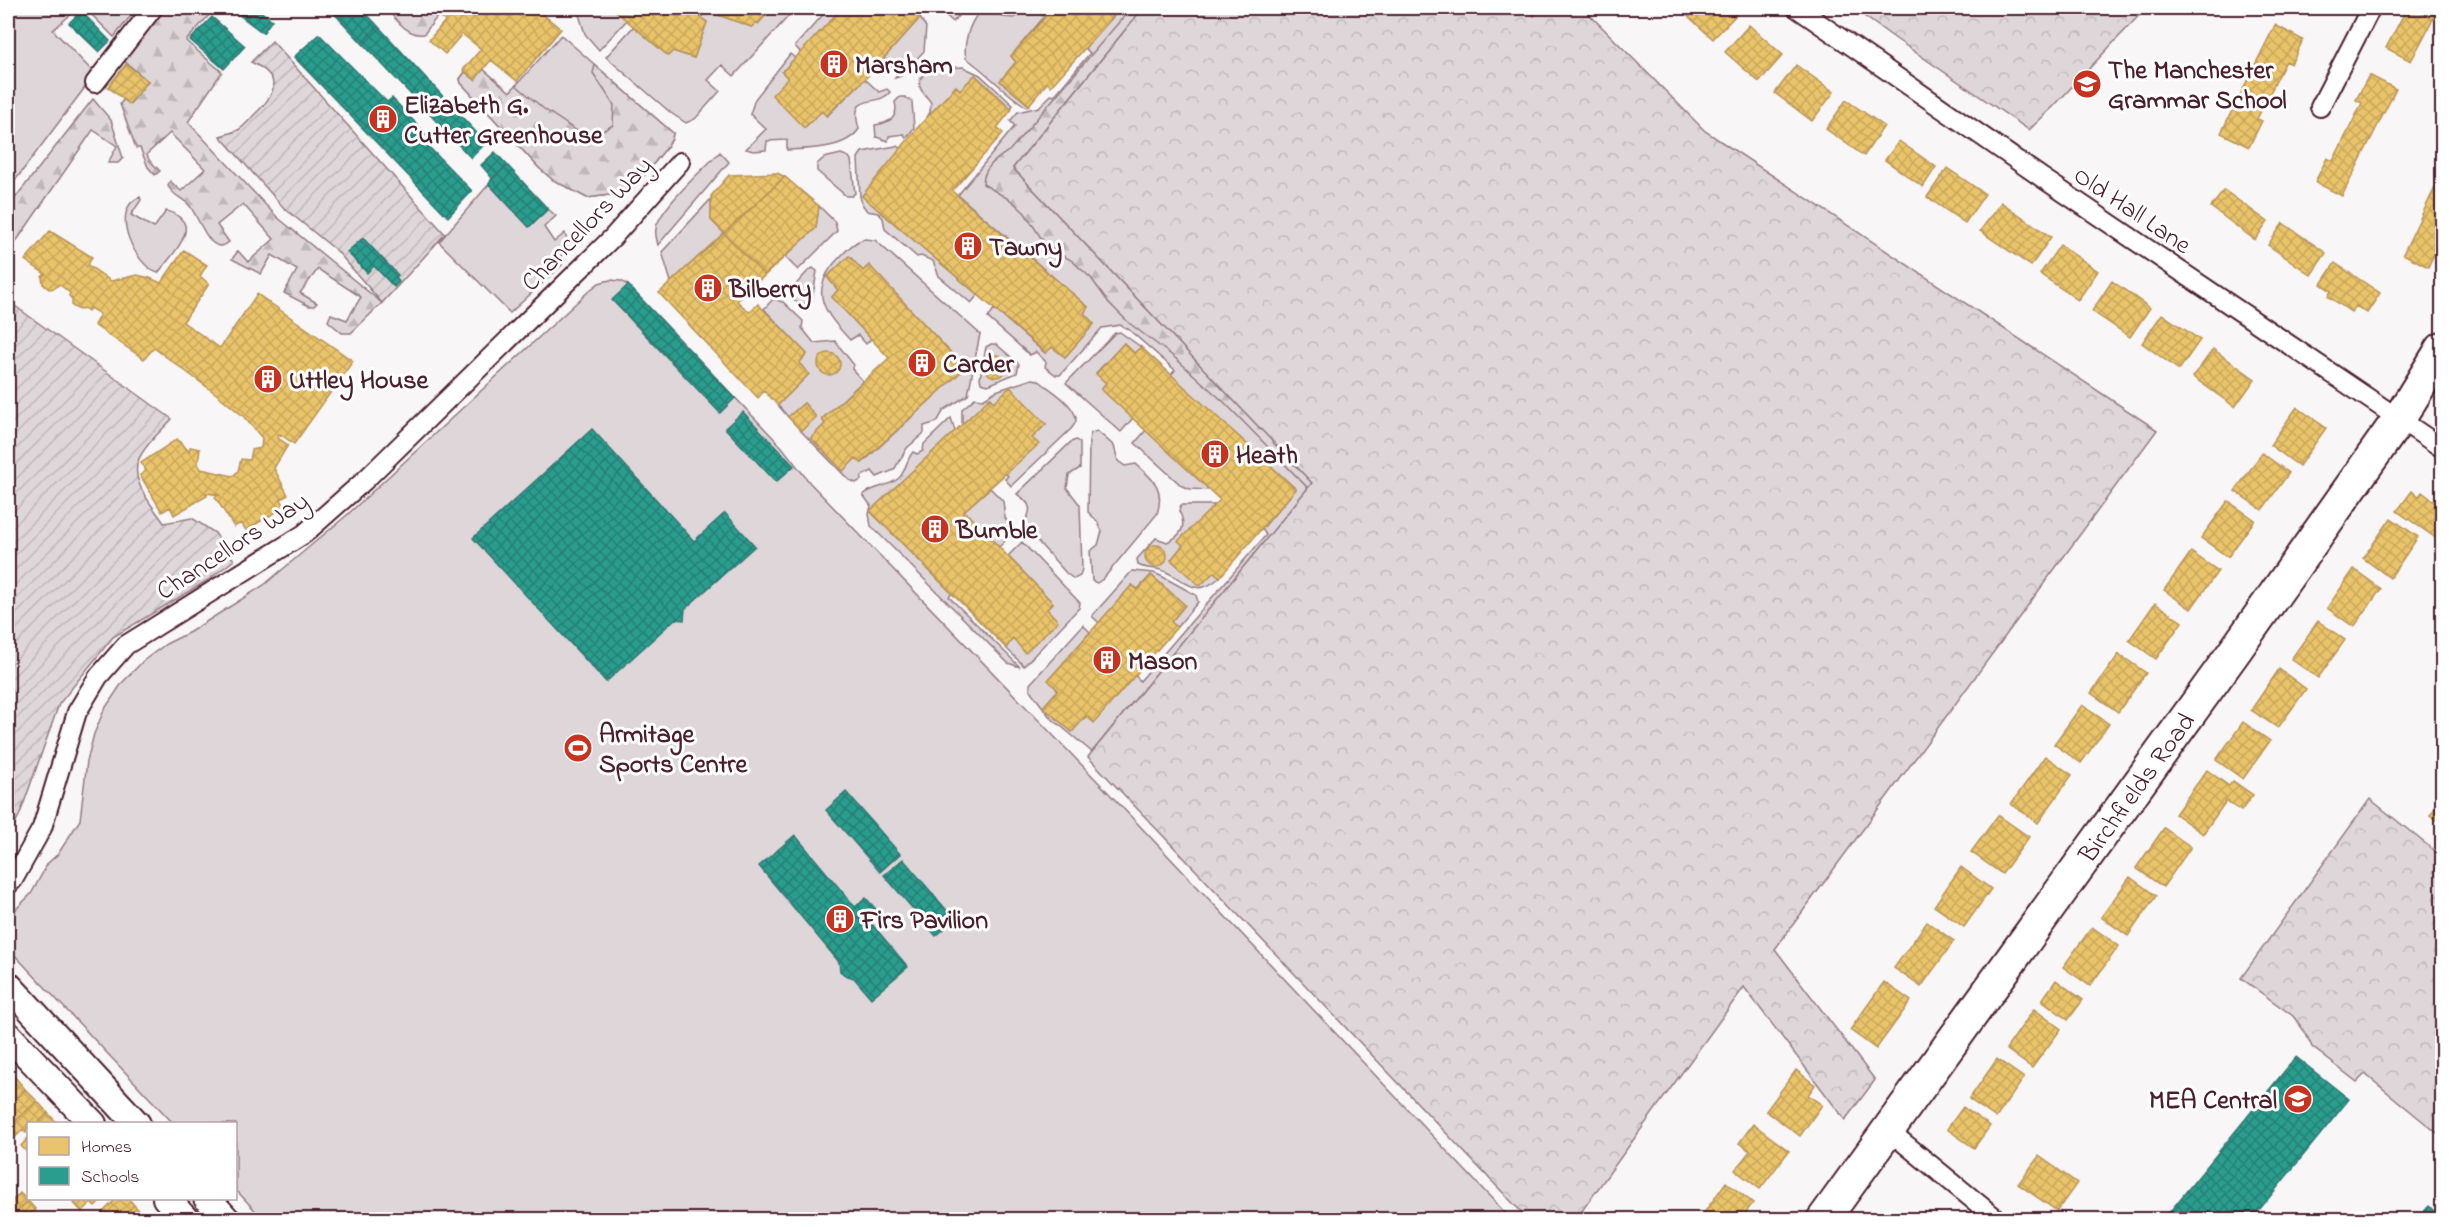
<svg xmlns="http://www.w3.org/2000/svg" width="2450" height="1227" font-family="'Indie Flower',sans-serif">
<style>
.grass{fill:#ded6d9;stroke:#947a82;stroke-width:1.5}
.forest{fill:url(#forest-firs);stroke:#947a82;stroke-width:1.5}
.park{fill:url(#park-crowns);stroke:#947a82;stroke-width:1.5}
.garden{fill:url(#garden-furrows);stroke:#947a82;stroke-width:1.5}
.homes{fill:url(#homes-cross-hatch);stroke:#b99257;stroke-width:1.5}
.schools{fill:url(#schools-cross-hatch);stroke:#347771;stroke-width:1.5}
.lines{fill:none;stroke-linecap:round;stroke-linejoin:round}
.minor-casing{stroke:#4a1f2b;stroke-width:22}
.secondary-casing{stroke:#4a1f2b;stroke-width:30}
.trunk-casing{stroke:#4a1f2b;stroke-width:36}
.minor{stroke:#fff;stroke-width:18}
.secondary{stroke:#fff;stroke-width:26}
.trunk{stroke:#fff;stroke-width:32}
.labels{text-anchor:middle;stroke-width:6;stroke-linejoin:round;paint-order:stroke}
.poi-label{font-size:26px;font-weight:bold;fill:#4a1f2b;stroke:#fff;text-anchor:start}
.street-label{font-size:26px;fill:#4a1f2b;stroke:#fff}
</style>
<defs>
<pattern id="forest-firs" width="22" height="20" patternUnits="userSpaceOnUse" patternTransform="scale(1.5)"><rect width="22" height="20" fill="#ded6d9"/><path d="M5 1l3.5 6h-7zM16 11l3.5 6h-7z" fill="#c0b7ba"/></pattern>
<pattern id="park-crowns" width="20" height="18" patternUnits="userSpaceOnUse" patternTransform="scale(1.5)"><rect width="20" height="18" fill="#ded6d9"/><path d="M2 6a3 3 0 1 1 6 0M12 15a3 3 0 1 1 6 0" fill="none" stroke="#c0b7ba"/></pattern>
<pattern id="garden-furrows" width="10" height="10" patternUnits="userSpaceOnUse" patternTransform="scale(1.5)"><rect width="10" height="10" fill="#ded6d9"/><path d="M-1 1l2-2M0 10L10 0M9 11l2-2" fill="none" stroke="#c0b7ba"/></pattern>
<pattern id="homes-cross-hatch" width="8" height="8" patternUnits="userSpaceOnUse" patternTransform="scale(1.5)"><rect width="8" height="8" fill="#e9c46a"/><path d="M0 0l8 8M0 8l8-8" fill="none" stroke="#c9a85c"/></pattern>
<pattern id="schools-cross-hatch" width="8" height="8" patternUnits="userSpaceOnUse" patternTransform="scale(1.5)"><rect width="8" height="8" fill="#2a9d8f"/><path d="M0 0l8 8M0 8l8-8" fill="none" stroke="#267f75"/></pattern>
</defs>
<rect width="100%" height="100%" fill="#f8f6f7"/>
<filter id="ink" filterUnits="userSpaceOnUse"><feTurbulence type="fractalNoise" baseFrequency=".0167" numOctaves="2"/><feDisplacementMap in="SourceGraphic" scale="12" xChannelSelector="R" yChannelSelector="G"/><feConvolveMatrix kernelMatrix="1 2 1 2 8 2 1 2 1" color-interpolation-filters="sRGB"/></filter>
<g filter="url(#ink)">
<path class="grass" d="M8,8H78L53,30L95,74L8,190Z
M89,8H137L114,37L87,10Z
M577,8H612L627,20L599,50L585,34Z
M695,8H718L716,14L752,27L756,22L758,24L772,8H796L734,76L722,65L708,80L720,91L695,119L686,123L671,113L606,57L634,26L673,51L694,58L707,22L701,18L703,14Z
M829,8H842L801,53L795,46Z
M938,8H965L953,22Z
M1026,8H1043L1039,11L1044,17L1011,56L1016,62L1000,81L1029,105L1027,107C1004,93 988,73 966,58C963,45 969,24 978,14L996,10L1003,17L1014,18Z
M1121,8H1143L1013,168L1312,483L1092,752L1050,717L1030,690V684L1083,625L1090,632L1049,680L1058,690L1043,707L1072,732L1086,716L1135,675L1140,681L1266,535L1262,529L1296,489L1171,375L1175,370L1128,329L1120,325L1102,328L1060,375H1056L1045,367L1046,362L1036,352L1030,355L988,318L994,309L1045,353L1052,347L1065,357L1094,324L1084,313L1088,307L958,195L1015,126L1010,121L1018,112L1039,107L1051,95L1054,96L1090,53L1085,48Z
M920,18L926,27L924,51L901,76L895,78L898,74L884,58Z
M561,35L673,133L672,139L666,148L643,177L632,189L624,193L587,198L553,180L539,168L461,83L460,79L465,72L475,80L483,69L510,92Z
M790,54L795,58L782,72L788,78L804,128L822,111L827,116L865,79L879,92L887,89L890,92C877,109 848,90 859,129C846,149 810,149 787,150V140L767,141L766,150L753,151L746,149L766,129L750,114L755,99Z
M963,67L980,75L1013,105L1011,108L975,75L960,90L956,86L926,119L930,112L931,103C928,97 921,92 920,87C915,67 951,68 963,67Z
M900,97H905L912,102L914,128L906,138L904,134L889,136L888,141L876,137L875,125C889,123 899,118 895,102Z
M896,146L902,148L862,196L978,295L971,303L939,276L933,261L921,256L917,257L885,229L883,218L878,213L867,211L862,204L860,197L858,158L862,152Z
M720,152L729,162L658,245C656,237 654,229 658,222C668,201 703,169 720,152Z
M841,154L849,157L851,160L855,193L852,196H846L817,171V164L824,158Z
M489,184L529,227L548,209L556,216L544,227L554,242L565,233L568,244L559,260L562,265L510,313L439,242Z
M140,197L141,200L131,215L154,228L166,211C172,212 178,215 182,220C195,233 167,261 158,273C135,266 108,209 140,197Z
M711,199V220L724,233L671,282L662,252Z
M819,206L835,222L837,231L798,270L785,257L816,228Z
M864,239L875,240L980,334L968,395L944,410L937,422L924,426V433L907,448L894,470L877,477L872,471L862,476L861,480L856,483L849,480L801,431L816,417L804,403L788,417L778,405L809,374L799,363L807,354L764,309L773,299L783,302L803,321L802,328L814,343L835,341L854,365L852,369L863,381L822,419L825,424L811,438L843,471L856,458L862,463L965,368L869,265L863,271L849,256L827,277L838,290L832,297L871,339L866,344L858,335L850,340C825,313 807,292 838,259C846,251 853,242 864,239Z
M813,268L817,271L812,301L806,304H799L790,296V291L808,271Z
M610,280L621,281L628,285L782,447L810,483L1103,787L1511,1219H263L236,1190V1124L173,1123L8,948V917L31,894L48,863L58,854L80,820L87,761L94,734L104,710L122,683L143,661L166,644L190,632L264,585L347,515L590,290L599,283Z
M1120,332L1141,347L1134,353L1124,343L1096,373L1106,383L1101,389L1133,418L1121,432L1066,383L1115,333Z
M991,344H996L1019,364L1017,373L988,385L981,383L980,378L986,347Z
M1032,379L1038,380C1049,389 1070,401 1075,415C1078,421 1074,425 1071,429L1011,486L1005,479L1008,476L1006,474L1032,438L1046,424L994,402L991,398L962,424V409L975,398L983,399L996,391Z
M951,418L955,431L870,511L952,593L949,597L1020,667L1008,663L871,526L869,514L871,506L863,495C874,486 889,487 899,478C906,471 906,460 913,452L917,454L923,451L924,444Z
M1146,430L1210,490L1190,489L1182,486L1135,443Z
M1097,431L1114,446L1118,461L1125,466L1136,464C1154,480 1165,488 1157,514L1103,579L1097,583L1092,581L1090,551L1098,545L1102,531L1097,521L1088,512L1089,440L1091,433Z
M1076,440L1080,443V468L1069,475L1067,488L1080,505L1082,569L1080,576L1074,579L1067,574L1022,524C1034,511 1031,503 1017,494L1071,442Z
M990,488L1003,501L1005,518L1014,532L999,547L964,511Z
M1181,505H1215L1179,541L1183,545L1171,560L1200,585L1214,572L1220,577C1194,601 1186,578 1161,570C1153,568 1146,569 1138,565L1137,559L1156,538L1167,542C1182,536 1187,526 1179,511Z
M1022,542L1080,603L1079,608L1024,666L1006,648L1013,638L1025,652L1047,609L1053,603L1008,556Z
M1132,571L1154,573L1163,577L1196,595L1198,602L1177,627L1171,622L1185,605L1151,575L1138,589L1132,585L1099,623L1092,616Z"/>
<path class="forest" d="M163,8H223L210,14L186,41L222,72L188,122L277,217L382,303L351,333H342L328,321L331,314L347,320L361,297L318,269L300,293L317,303L314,306H309L284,293L297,270L272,255L261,274L232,259L238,251L248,262L274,239L243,204L217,225L229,242C210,259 199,216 189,205C183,198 173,196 168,186L170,181L181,191L205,169L170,133L147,154L149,160L160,171L155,175L148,167L140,148H136L120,104L124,99L130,104L148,81L123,60Z
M386,8H425L437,17L424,34C408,37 396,19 386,8Z
M1131,8H1143L1013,168L1312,483L1308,488L1225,403L1174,357L1129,323L1109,303L1091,278L1071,260L1056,252L1043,241L1025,213L1012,201L983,184C983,167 997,159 1010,150Z
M595,65L673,133L672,139L666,148L643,177L632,189L624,193L587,198L553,180L539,168L461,83L460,79L465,72L475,80L483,69L510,92L516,85L544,109L589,139L613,125L614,105L593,73Z
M93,99L111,120L123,158L118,163H108L117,146L93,130L11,249L8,250V207Z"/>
<path class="park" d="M1143,8H1525L1534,16L1541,8H1583L1705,131L2157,430L1775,949L1875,1080L1845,1120L1744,987L1576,1219H1528L1088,757L1312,483L1013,168Z
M1853,8H2146L2053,107L2029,130L1896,39Z
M2370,799L2442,857V1137L2365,1074L2357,1082L2312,1047L2305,1032L2293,1016L2241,978Z"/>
<path class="garden" d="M272,41L445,234L382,303L337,251L284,208L220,136C225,134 233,133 238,130C244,127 250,119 255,114C277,93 283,77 251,62Z
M8,301L172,419C162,430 148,442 141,455C126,478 152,505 164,523L192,518L215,533L234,560L208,580L113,637L59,704L20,814L8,837Z"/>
<path class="homes" d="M430,8H535L561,29L517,81L491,60L475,80L463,70L481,49L462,34L445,54L429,40L445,21Z
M612,8H695L703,15L701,18L707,22L694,58L673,51L668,56Z
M718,8H772L758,24L756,22L752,27L715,14Z
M842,8H929L865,79L826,116L822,111L804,128L772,95L788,78L782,72Z
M1053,8H1121L1051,86L1047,83L1029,105L1000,81L1016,62L1011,56Z
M1679,8H1728L1736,15L1713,39Z
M2407,8H2439L2411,61L2386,48Z
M1749,25L1783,55L1759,82L1725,52Z
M2275,25L2303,40L2291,64L2286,61L2257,119L2262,121L2249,147L2221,133Z
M126,64L148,81L129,104L108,87Z
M1796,65L1834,92L1812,121L1775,93Z
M975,75L1012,109L997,128L1003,133L952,191L1088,307L1084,313L1094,324L1065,357L1052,347L1046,353L862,196L919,126L956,86L960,90Z
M2369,75L2396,89L2342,196L2315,182L2327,158L2333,161L2362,103L2356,100Z
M1846,100L1884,126L1864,156L1826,129Z
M1899,141L1936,167L1923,187L1885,160Z
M1947,168L1985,194L1965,223L1927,197Z
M777,173L785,177L819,206L816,228L764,275L711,220V196L729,175Z
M2442,173V237L2428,267L2403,254Z
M785,177L819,206L816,228L737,301L749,312L758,304L807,354L799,363L809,374L778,405L764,391L758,398L659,293Z
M2224,190L2268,222L2255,240L2211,207Z
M2001,202L2051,237L2031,266L1980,231Z
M2283,223L2326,253L2311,275L2268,245Z
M50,231L92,257L88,265L111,281L137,275L150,278L161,283L184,250L207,265L200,276L209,284L183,322L220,348L257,294L353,361L294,444L280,434L278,438L288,445L274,468L288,495L281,499L285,507L246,530L241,523L234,527L215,497L219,495L206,493L207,496L174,515L170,507L162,512L140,475L146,471L141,463L177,439L189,451L190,447L200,449L198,464L201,469L233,476L238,471L241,459L250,460L252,450L261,448L262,438L243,416L219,396L154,348L144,359L94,325L100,314L90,308L88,311L84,308L79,310L72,306V299L69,296L70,293L59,284L55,288L49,289L43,284L42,277L45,274L25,260Z
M2060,245L2098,271L2078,300L2040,274Z
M849,256L863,271L869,265L965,368L861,463L856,458L843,471L811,438L825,424L822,419L889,358L832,297L838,290L827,277Z
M2335,263L2380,293L2367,313L2356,306L2351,312L2328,296L2331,291L2321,284Z
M2112,281L2150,308L2130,337L2092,311Z
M2162,314L2200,340L2179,370L2142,343Z
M1124,343L1134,353L1141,347L1296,489L1220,577L1214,572L1200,586L1171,560L1183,545L1178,541L1220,500L1101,389L1106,383L1096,374Z
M2213,349L2255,379L2235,407L2193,377Z
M818 364a11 11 0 1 1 22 0a11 11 0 1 1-22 0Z
M985 366a11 11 0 1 1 22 0a11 11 0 1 1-22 0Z
M1010,387L1046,424L1032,438L1039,444L964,511L1053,603L1047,609L1058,621L1025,653L1013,638L1006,648L870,511L990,398L994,402Z
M804,403L816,417L801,431L788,417Z
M2297,407L2326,428L2299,466L2270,445Z
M2262,453L2289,473L2262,510L2235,491Z
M2412,491L2419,496L2422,492L2442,507V537L2440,541L2397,511Z
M2228,501L2255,520L2228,557L2201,538Z
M2391,518L2418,537L2390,578L2363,558Z
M1145 556a11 11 0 1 1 22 0a11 11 0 1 1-22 0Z
M2191,552L2218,571L2191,609L2164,590Z
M2354,569L2381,589L2354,627L2327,608Z
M1151,575L1185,605L1171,622L1177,627L1094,723L1086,716L1072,732L1043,707L1058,690L1048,680L1132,585L1138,590Z
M2155,603L2182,622L2156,659L2129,640Z
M2318,621L2345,640L2318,678L2291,659Z
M2119,654L2146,673L2118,712L2091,693Z
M2279,669L2306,689L2278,728L2251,710Z
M2082,705L2109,724L2081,763L2054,744Z
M2243,722L2270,741L2243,779L2216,760Z
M2045,756L2072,775L2038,823L2011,804Z
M2207,770L2229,786L2233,781L2253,795L2241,811L2226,801L2203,834L2175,814Z
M2442,798V824L2430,815Z
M1998,815L2029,837L2002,874L1971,852Z
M2164,828L2191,847L2163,887L2136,868Z
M1961,867L1991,889L1964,927L1934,906Z
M2130,877L2156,896L2128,936L2101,917Z
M1927,922L1954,941L1921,987L1894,968Z
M2092,927L2119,946L2090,986L2063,967Z
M2056,980L2083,1000L2068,1020L2042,1000Z
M1884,982L1911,1001L1876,1049L1850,1030Z
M2034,1009L2061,1029L2032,1068L2006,1049Z
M1997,1059L2024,1078L1996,1118L1969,1099Z
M8,1069L14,1076L8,1082Z
M1796,1070L1815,1085L1808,1095L1822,1105L1800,1136L1766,1111Z
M14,1076L25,1089L8,1105V1082Z
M25,1089L37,1101L8,1128V1105Z
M37,1101L48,1113L37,1124H28L26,1133L23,1130L14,1138L8,1128Z
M1963,1107L1990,1126L1974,1148L1947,1129Z
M48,1113L58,1124H37Z
M1753,1124L1789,1151L1760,1189L1735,1170L1750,1151L1739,1143Z
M28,1138V1153L21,1146Z
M2039,1156L2077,1183L2057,1211L2018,1184Z
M1726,1182L1753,1203L1740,1220H1699Z
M20,1193L28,1201L8,1220V1198L12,1201Z
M80,1198H104L95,1207L91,1203L82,1212L74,1203Z
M117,1198H128L134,1205L119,1220H102L105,1217L101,1214Z
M28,1201L36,1210L27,1218L28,1220H8Z
M134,1205L146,1218L144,1220H119Z"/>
<path class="schools" d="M230,8H256L272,20L263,33Z
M329,8H361L378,26L362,43Z
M81,11L110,41L99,52L69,23Z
M212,17L245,46L224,69L190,40Z
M378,26L486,143L471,158L362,43Z
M319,34L387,102L392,98L429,137L424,142L472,191L448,217L294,57Z
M495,152L508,166L492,178L481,165Z
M508,166L548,209L529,227L489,184L492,178Z
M363,238L398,275L396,277L399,282L394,287L374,266L367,273L347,252Z
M628,285L735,398L720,413L612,300Z
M743,412L794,466L776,482L725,428Z
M592,429L694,541L725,513L755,546L685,609L684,620L675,619L606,682L473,538Z
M846,792L900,854L880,872L826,810Z
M795,835L855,907L866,898L881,915L871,923L908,967L871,998L854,978L845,975L840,971L839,962L759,866Z
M903,859L955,920L936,936L884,875Z
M2296,1057L2349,1099L2251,1220H2163Z
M2429,1206L2442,1220H2416Z"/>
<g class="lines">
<g class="minor-casing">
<path id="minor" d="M1797,8L2044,179L2442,448
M95,83L153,8
M2320,107L2371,8
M8,885L13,880L42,828L77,712L98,677L126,645L304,534L364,481L612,238L680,162
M1888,1130L1998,1220"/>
</g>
<g class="secondary-casing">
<path id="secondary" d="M8,985L137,1124
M8,1035L93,1124
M166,1198L186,1220
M207,1198L227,1220"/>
</g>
<g class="trunk-casing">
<path id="trunk" d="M1823,1220L2234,652L2399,419L2442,349"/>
</g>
<use href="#minor" class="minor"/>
<use href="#secondary" class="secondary"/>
<use href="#trunk" class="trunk"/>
</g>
</g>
<defs>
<g id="building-disc" transform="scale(1.5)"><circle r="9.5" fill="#c8321e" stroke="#fff"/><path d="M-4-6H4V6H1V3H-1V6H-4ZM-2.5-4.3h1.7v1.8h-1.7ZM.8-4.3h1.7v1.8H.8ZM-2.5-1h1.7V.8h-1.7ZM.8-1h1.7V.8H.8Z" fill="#fff"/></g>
<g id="school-disc" transform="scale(1.5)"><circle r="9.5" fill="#c8321e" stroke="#fff"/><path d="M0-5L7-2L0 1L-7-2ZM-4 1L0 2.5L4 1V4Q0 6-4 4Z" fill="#fff"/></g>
<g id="stadium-disc" transform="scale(1.5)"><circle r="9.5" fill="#c8321e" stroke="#fff"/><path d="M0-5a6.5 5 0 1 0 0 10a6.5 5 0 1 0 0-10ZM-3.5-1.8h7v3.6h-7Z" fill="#fff"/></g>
</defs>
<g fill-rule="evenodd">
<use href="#building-disc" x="834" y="64"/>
<use href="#school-disc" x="2087" y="84"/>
<use href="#building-disc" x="383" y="119"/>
<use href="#building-disc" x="968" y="246"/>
<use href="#building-disc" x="708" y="288"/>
<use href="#building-disc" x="922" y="363"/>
<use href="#building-disc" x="268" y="379"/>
<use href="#building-disc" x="1215" y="454"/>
<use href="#building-disc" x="935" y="529"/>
<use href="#building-disc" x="1107" y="660"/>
<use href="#stadium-disc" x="578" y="748"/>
<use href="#building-disc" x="840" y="919"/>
<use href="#school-disc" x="2298" y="1099"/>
</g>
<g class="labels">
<g class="poi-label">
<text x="855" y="73">Marsham</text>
<text x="2108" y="78">The Manchester<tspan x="2108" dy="30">Grammar School</tspan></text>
<text x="404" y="113">Elizabeth G.<tspan x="404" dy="30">Cutter Greenhouse</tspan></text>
<text x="989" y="255">Tawny</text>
<text x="729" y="297">Bilberry</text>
<text x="943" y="372">Carder</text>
<text x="289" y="388">Uttley House</text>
<text x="1236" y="463">Heath</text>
<text x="956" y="538">Bumble</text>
<text x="1128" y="669">Mason</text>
<text x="599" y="742">Armitage<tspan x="599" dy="30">Sports Centre</tspan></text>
<text x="861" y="928">Firs Pavilion</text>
<text x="2277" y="1108" text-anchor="end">MEA Central</text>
</g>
<g class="street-label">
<text transform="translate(2133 209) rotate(34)" y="9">Old Hall Lane</text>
<text transform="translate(586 223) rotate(-46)" y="9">Chancellors Way</text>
<text transform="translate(232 545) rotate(-33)" y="9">Chancellors Way</text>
<text transform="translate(2136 787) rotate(-54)" y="9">Birchfields Road</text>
</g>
</g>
<rect width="2450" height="1227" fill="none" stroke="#fff" stroke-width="30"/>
<rect x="15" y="15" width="2420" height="1197" fill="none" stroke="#4a1f2b" stroke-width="2" filter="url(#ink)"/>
<rect x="27" y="1122" width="210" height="78" fill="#ffffff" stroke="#b7a5aa" stroke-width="1.5"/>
<rect x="39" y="1137" width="30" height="18" fill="#e9c46a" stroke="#b7a5aa" stroke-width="1.5"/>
<text x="81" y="1152" font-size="18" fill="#4a1f2b">Homes</text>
<rect x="39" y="1167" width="30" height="18" fill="#2a9d8f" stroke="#b7a5aa" stroke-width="1.5"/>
<text x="81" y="1182" font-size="18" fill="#4a1f2b">Schools</text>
</svg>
